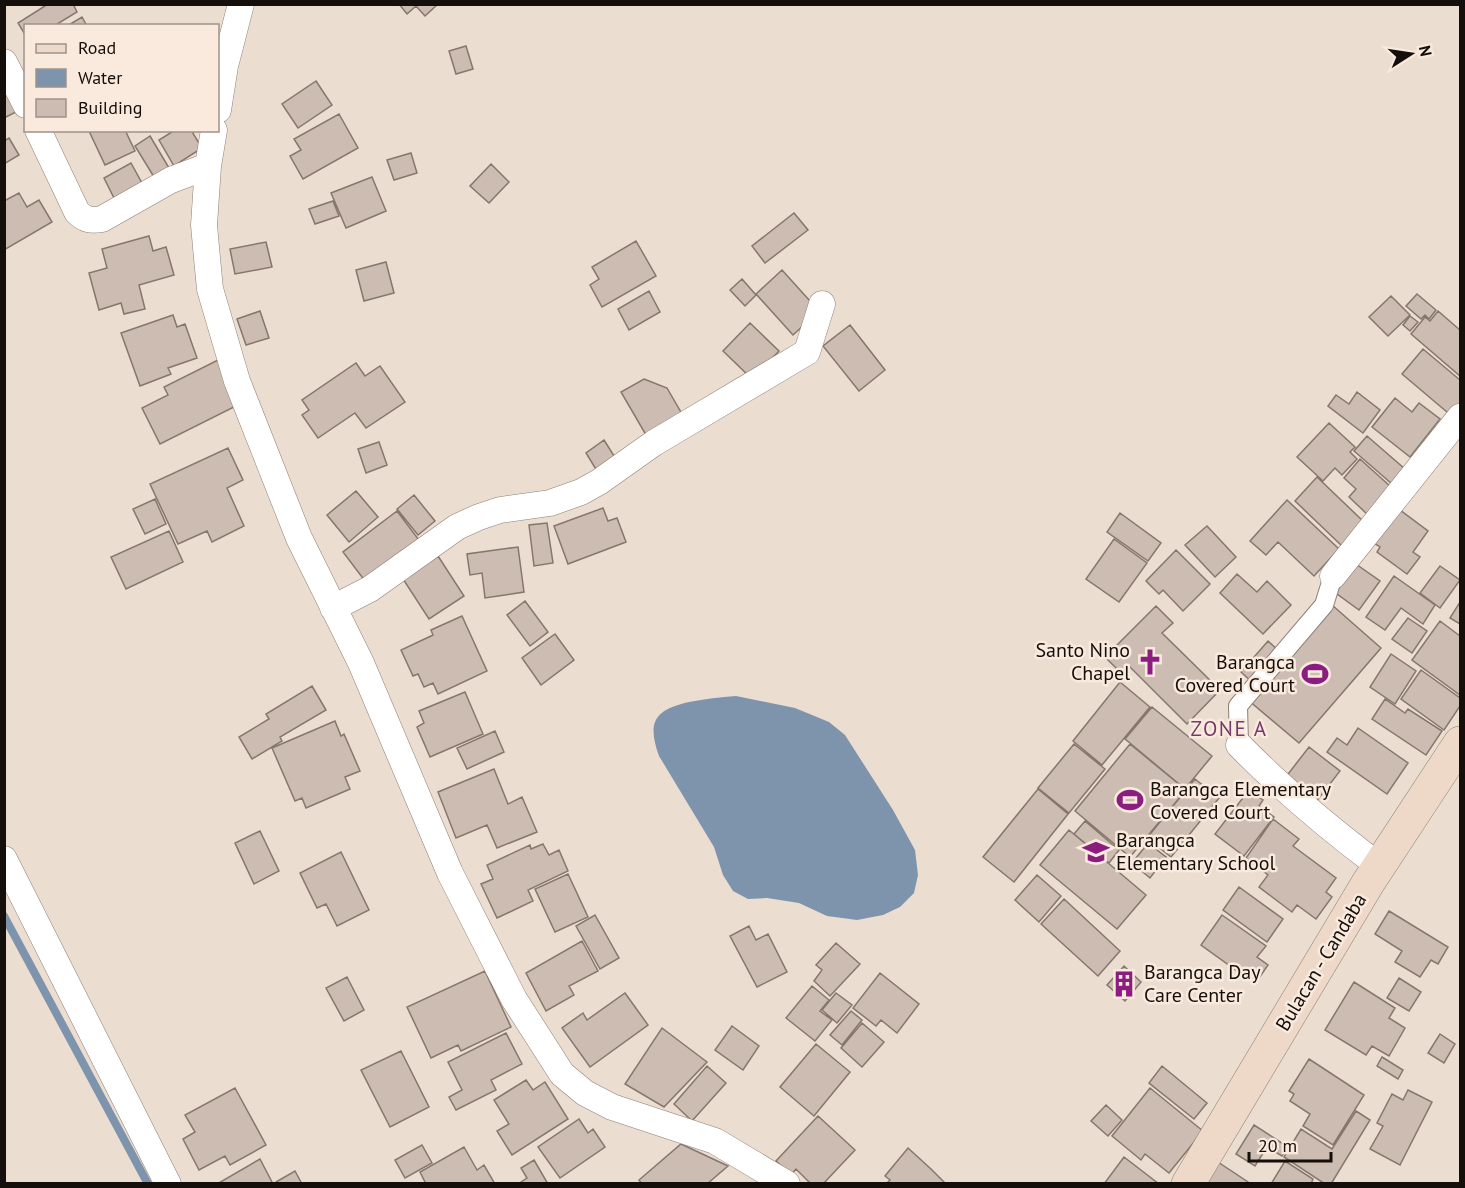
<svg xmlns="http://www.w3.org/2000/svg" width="1465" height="1188" font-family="'PT Sans',sans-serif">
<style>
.water{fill:#7e94ac}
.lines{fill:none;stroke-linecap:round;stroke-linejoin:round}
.stream{stroke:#7e94ac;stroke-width:8}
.building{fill:#ccbcb1;stroke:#85776c;stroke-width:1.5}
.pedestrian-casing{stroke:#8d7f74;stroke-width:20}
.minor-casing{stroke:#8d7f74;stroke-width:27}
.secondary-casing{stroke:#8d7f74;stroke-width:34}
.pedestrian{stroke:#fff;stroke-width:18}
.minor{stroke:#fff;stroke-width:26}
.secondary{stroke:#eed8c8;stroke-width:33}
.labels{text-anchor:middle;stroke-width:5;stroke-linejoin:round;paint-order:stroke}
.poi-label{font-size:20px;fill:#140f0b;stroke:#faeade;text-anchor:start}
.street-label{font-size:20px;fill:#140f0b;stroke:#faeade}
.neighbourhood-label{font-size:21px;letter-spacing:1.5px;fill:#723b6a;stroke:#faeade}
</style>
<rect width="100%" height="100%" fill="#ecddd1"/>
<path class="water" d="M736,696L795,708L829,722L845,735L893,810L915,850L918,875L914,893L900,907L883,915L857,920L827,916L799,903L767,898L748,899L733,891L723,875L714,847L659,756C647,722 654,710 689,702C705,699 720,697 736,696Z"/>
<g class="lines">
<path class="stream" d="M4,916L148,1184"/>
</g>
<path class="building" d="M48,4H73L77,12L54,26H26V36L18,23Z
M399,4H438L425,16L416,6L407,14Z
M82,17L87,26H67Z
M466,46L473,69L456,74L449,51Z
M316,81L332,105L298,128L282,104Z
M4,86L18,111L4,118Z
M339,114L358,148L303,179L290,156L301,150L294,139Z
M125,130L135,151L105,165L89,131Z
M175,130H191L202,148L174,166L159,140Z
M150,136L169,168L154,177L135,146Z
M9,138L19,155L4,164V141Z
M411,153L417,173L394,180L387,160Z
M131,163L143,185L115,200L104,178Z
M491,164L509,182L489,203L470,186Z
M372,177L386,211L346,228L331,193Z
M19,193L27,207L39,200L52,222L4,250V201Z
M333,201L339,216L315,224L309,209Z
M794,213L808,230L765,263L752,246Z
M149,236L153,251L166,247L174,275L139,285L145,309L124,314L121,303L99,310L89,273L107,268L102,249Z
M636,241L656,276L602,307L590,285L599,279L592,267Z
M266,242L272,267L235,274L230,249Z
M386,262L394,293L364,301L356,270Z
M782,270L819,311L793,335L756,294Z
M742,279L756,295L745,306L730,290Z
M649,291L660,312L629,330L618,309Z
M1417,294L1436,310L1429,319L1425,315L1421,319L1406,306Z
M1391,296L1410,315L1388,336L1369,317Z
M260,311L269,338L246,345L237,319Z
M1438,311L1460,330V376L1411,334L1425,317L1430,321Z
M173,315L177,327L185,324L197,358L168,368L171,374L140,386L121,333Z
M1410,316L1418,322L1410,331L1403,325Z
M750,323L779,351L752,379L723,351Z
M850,325L885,370L859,391L823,346Z
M1423,349L1460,380V410L1454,418L1402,374Z
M220,359L242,403L160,444L142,408L168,395L164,387Z
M356,363L365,376L380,366L405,402L366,428L355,413L318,438L302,415L309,410L302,400Z
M644,379L667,388L682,414L646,435L621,392Z
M1357,392L1380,410L1363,433L1328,406L1336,395L1349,404Z
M1395,398L1412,412L1419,403L1440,419L1410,457L1372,427Z
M1329,423L1355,447L1350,452L1357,459L1342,475L1335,468L1323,481L1297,457Z
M1367,436L1405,469L1392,484L1354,451Z
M604,440L616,459L597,471L586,453Z
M379,442L387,465L366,473L358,449Z
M228,448L243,480L227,488L244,526L212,542L207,531L178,544L150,484Z
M1360,459L1391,487L1367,514L1349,497L1356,489L1344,478Z
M1317,477L1364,522L1342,546L1295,501Z
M356,491L378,517L349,542L327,515Z
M414,495L435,521L418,535L397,509Z
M155,499L166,524L145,534L133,509Z
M1287,500L1339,549L1314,576L1278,542L1266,555L1250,541Z
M1396,507L1428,531L1413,552L1420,557L1407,574L1377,552L1380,547L1371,541Z
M603,508L608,521L617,518L626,542L568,564L554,526Z
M397,511L422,544L368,585L343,552Z
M1120,513L1161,543L1148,561L1107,532Z
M547,523L553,563L534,566L529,525Z
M1207,526L1236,557L1215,577L1185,545Z
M169,531L183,562L126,589L111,557Z
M1114,539L1147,563L1119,602L1086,579Z
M518,547L524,592L485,598L482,573L470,575L467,554Z
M1176,550L1210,584L1183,611L1163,590L1159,594L1146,581Z
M438,556L464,596L429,619L403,579Z
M1353,562L1380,581L1359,610L1333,591Z
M1440,566L1460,580L1440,608L1420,593Z
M1237,574L1257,592L1267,581L1291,605L1263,634L1220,593Z
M1394,576L1435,605L1423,624L1401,608L1385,630L1366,617Z
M525,601L548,632L530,646L507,615Z
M1460,602V624L1450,618Z
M1332,605L1381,648L1299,743L1248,700Z
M1156,606L1173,623L1162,633L1220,690L1187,724L1129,666L1122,674L1105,657Z
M462,616L487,671L438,694L433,683L424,687L418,674L413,676L401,650L433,635L431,630Z
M1408,618L1427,631L1412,653L1392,639Z
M1440,621L1460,636V695L1412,660Z
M555,634L574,660L541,685L522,658Z
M1268,641L1281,653L1254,684L1241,672Z
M1391,654L1416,671L1395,704L1370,687Z
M1421,670L1460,698V706L1444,730L1401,699Z
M1120,682L1150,707L1102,765L1073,741Z
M312,686L326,710L280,737L282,741L252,759L239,737L269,719L266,714Z
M465,692L483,734L430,757L417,727L424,723L419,711Z
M1385,699L1405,713L1408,709L1442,731L1426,755L1372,719Z
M1152,707L1212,756L1185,789L1125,739Z
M335,721L341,736L344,734L360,771L345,777L350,789L306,808L302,798L295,801L272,748Z
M1358,728L1408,763L1387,794L1327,752L1337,738L1347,745Z
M495,731L504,752L467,769L457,748Z
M1074,744L1105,769L1069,813L1038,788Z
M1130,744L1186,790L1130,857L1075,811Z
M1309,747L1340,771L1316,802L1285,778Z
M494,769L508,804L522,797L537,832L497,848L487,825L456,838L438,792Z
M1195,779L1219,798L1171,857L1147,838Z
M1038,789L1068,814L1014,882L983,857Z
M1249,790L1263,800L1259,806L1274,817L1244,856L1215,834Z
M1273,819L1299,839L1293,846L1336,878L1326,892L1332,897L1316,919L1297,905L1292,912L1259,887L1268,875L1246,858Z
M1085,821L1119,850L1109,863L1074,834Z
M1069,830L1146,895L1117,929L1040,865Z
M260,831L279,871L254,884L235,843Z
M1148,843L1166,857L1150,878L1132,863Z
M543,844L549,855L559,850L568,871L528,890L533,901L497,918L481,884L493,879L487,865L530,845L531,849Z
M341,852L369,910L337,926L326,904L317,908L300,873Z
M568,874L588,917L555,932L535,889Z
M1037,875L1061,896L1039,922L1015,900Z
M1239,887L1283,919L1267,942L1223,910Z
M1064,899L1120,951L1098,976L1041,924Z
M1389,911L1448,947L1438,964L1431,960L1420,977L1395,962L1402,951L1375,934Z
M595,915L619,958L600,969L576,926Z
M1222,915L1266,946L1257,957L1268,965L1255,984L1201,945Z
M749,926L756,940L768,934L787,972L757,987L730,936Z
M582,941L598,971L569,986L574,995L546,1011L526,973Z
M836,943L860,964L830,996L814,981L822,970L816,965Z
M1124,966L1141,982L1125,1001L1107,985Z
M485,971L511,1027L461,1051L458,1045L431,1058L407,1007Z
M880,973L919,1004L897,1033L881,1020L876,1026L853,1008Z
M347,977L364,1010L344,1021L326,988Z
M1399,978L1421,992L1409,1011L1387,998Z
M1354,982L1395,1008L1389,1018L1405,1028L1389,1056L1372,1046L1366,1055L1325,1030Z
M812,986L829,1000L820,1011L832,1020L815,1041L786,1018Z
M625,993L648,1025L590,1067L562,1028L583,1013L587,1020Z
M836,993L852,1005L837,1023L822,1010Z
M851,1011L862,1020L842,1045L830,1035Z
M862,1023L884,1042L862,1067L841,1048Z
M732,1026L759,1046L743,1070L715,1050Z
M662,1028L707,1062L664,1107L625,1084Z
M506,1033L522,1064L491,1080L496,1090L456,1110L449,1097L462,1090L448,1062Z
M1440,1034L1455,1044L1444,1063L1428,1053Z
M816,1044L850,1072L814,1116L780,1087Z
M401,1051L429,1107L390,1127L361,1070Z
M1382,1057L1403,1070L1398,1079L1377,1066Z
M1309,1059L1364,1095L1333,1145L1303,1126L1310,1114L1290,1101L1294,1094L1289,1091Z
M707,1066L726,1083L692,1121L674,1104Z
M1162,1066L1207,1103L1194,1119L1149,1083Z
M526,1080L533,1090L545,1082L568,1119L512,1155L497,1131L509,1124L494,1100Z
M235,1088L266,1145L230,1165L225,1156L199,1170L183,1139L195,1132L185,1115Z
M1150,1088L1203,1131L1169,1173L1145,1154L1141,1160L1112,1136Z
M1408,1090L1432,1102L1400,1165L1370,1149L1383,1126L1377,1123L1392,1094L1403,1100Z
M1106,1105L1122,1120L1108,1136L1091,1121Z
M1356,1111L1370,1120L1331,1184H1325L1284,1157L1301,1129L1332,1149Z
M818,1116L855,1150L823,1184H811L796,1169L791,1175L776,1161Z
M579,1119L588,1133L593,1129L605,1147L560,1178L538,1147Z
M1254,1125L1288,1147L1282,1156L1267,1147L1255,1166L1236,1154Z
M681,1144L728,1166L707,1184H642L639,1180Z
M422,1145L432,1163L405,1178L395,1160Z
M464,1147L477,1170L484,1165L495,1184H426L420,1172Z
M908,1148L931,1169L946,1184H886L890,1180L885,1176Z
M1124,1157L1159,1184H1104Z
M260,1159L273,1184H217Z
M534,1160L548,1184H518L527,1178L521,1168Z
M1285,1161L1313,1179L1311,1184H1271Z
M1218,1162L1251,1184H1203Z
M295,1171L302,1184H276V1182Z"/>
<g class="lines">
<g class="pedestrian-casing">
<path id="pedestrian" d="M1239,745L1238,706L1324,605L1333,576"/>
</g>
<g class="minor-casing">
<path id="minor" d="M4,62L26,105
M218,110L225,66L241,4
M38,130L77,212C85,220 91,221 102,219L171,180L208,166
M214,130L208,166L204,225L207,258L210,289L237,381L299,538L361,663L450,873L514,999L562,1074L585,1093L612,1107L715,1141L787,1184
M1333,576L1460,417
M333,608L370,589L457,527L479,517L500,510L550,503L581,492L599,482L654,443L807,352L822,304
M1239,745C1282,789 1330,829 1379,866
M4,859L168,1184"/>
</g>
<g class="secondary-casing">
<path id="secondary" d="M1188,1184L1368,883L1460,743"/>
</g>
<use href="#pedestrian" class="pedestrian"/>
<use href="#minor" class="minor"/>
<use href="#secondary" class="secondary"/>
</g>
<defs>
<g id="church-bare" transform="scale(2.07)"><path d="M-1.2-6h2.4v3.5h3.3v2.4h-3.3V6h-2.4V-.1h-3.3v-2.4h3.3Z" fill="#8c1d80" stroke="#faeade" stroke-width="2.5" paint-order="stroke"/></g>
<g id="stadium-bare" transform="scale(2.07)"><path d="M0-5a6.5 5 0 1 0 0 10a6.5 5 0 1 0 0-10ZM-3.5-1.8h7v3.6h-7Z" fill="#8c1d80" stroke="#faeade" stroke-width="2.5" paint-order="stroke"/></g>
<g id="school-bare" transform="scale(2.07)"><path d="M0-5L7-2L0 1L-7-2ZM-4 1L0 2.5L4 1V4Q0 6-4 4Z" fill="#8c1d80" stroke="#faeade" stroke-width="2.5" paint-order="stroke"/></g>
<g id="building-bare" transform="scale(2.07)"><path d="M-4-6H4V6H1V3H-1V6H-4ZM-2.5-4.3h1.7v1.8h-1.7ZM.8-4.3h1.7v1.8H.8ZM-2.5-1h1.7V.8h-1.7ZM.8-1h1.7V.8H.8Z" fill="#8c1d80" stroke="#faeade" stroke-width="2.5" paint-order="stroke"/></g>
</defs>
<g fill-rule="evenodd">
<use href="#church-bare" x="1150" y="662"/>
<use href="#stadium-bare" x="1315" y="674"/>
<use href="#stadium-bare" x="1130" y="800"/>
<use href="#school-bare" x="1096" y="852"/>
<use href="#building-bare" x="1124" y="984"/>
</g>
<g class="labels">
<g class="poi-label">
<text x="1130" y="657" text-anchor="end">Santo Nino<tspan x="1130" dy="23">Chapel</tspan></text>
<text x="1295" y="669" text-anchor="end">Barangca<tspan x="1295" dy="23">Covered Court</tspan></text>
<text x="1150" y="796">Barangca Elementary<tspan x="1150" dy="23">Covered Court</tspan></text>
<text x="1116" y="847">Barangca<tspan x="1116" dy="23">Elementary School</tspan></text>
<text x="1144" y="979">Barangca Day<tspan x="1144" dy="23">Care Center</tspan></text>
</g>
<g class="street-label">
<text transform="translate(1321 962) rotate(-59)" y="7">Bulacan - Candaba</text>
</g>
<g class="neighbourhood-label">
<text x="1229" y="736">ZONE A</text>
</g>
</g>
<rect width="1465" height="1188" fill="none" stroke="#140f0b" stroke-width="12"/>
<rect x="24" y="24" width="195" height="108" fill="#faeade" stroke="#9e928a" stroke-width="1.5"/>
<rect x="36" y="44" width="30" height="9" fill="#eed8c8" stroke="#9e928a" stroke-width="1.5"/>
<text x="78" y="54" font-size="18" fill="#140f0b">Road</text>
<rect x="36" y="69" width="30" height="18" fill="#7e94ac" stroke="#9e928a" stroke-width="1.5"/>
<text x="78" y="84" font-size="18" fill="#140f0b">Water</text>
<rect x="36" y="99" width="30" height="18" fill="#ccbcb1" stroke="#9e928a" stroke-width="1.5"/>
<text x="78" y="114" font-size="18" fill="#140f0b">Building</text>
<g transform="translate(1411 54) rotate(78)" stroke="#faeade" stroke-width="4.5" paint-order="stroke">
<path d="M0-4.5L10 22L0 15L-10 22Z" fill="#140f0b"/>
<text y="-9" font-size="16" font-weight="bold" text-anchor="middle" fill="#140f0b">N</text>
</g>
<path d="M1249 1152v9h82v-9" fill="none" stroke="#140f0b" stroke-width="3"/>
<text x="1258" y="1152" font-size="18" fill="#140f0b" stroke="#faeade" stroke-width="4.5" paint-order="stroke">20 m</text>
</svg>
